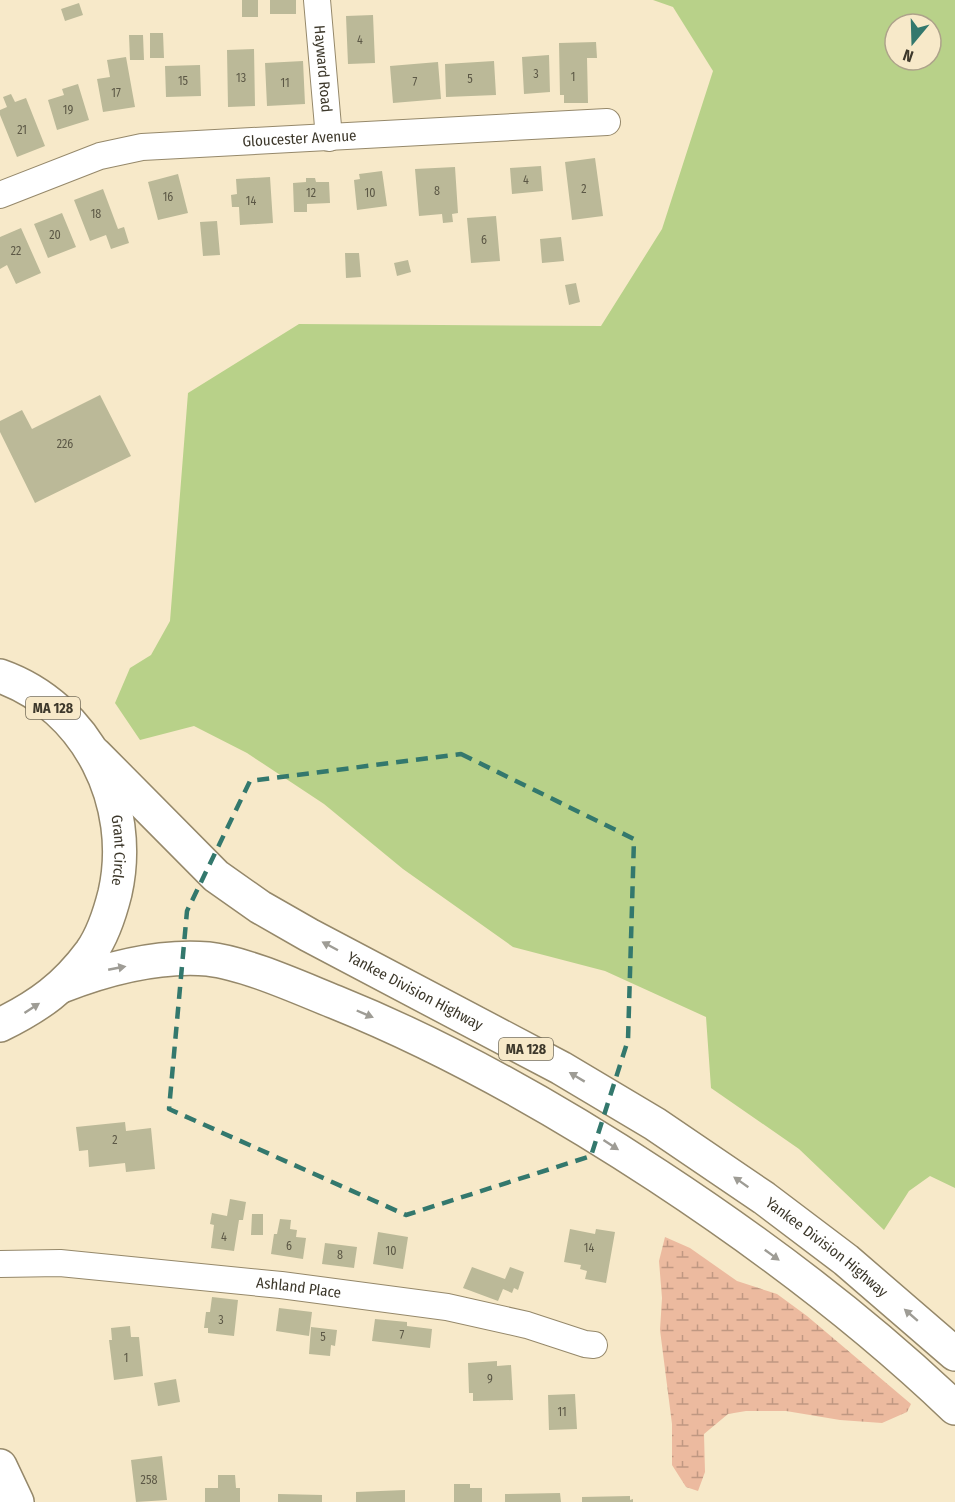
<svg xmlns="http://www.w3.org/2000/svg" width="955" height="1502" font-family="'Fira Sans Condensed',sans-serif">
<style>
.wetland{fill:url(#wetland-marsh)}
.water{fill:#b8d189;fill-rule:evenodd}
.building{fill:#bbb998}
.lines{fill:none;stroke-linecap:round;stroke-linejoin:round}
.street-casing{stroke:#95886a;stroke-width:28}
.secondary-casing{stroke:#95886a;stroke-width:36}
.highway-casing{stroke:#95886a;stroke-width:36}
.street{stroke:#fff;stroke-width:26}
.secondary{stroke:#fff;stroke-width:33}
.highway{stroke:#fff;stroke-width:33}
.oneway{fill:#9e9c95}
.marked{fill:none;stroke:#33786d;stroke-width:4.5;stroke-dasharray:12 8;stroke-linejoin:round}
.labels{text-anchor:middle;stroke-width:4.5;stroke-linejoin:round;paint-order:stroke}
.number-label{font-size:12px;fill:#5c5846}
.shield{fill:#f7e9c9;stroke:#756d5a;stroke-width:1.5}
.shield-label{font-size:14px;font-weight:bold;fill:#3d382b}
.street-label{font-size:15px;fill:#3d382b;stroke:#f7e9c9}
</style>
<defs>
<pattern id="wetland-marsh" width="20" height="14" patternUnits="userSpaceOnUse" patternTransform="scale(1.5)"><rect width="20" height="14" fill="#ecba9f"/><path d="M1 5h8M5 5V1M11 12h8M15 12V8" fill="none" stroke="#c09882"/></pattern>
</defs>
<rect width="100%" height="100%" fill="#f7e9c9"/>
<path class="wetland" d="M665,1237L690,1248L737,1281L777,1294L807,1316L911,1404L907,1412L882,1423L840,1420L786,1411H746L728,1414L704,1434L705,1472L698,1491L686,1487L672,1465V1424L660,1330L662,1298L659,1261Z"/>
<path class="water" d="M653,0H955V1188L930,1176L909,1191L884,1230L799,1149L711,1088L706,1017L605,971L513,947L403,869L324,804L247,753L194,726L140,740L115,703L130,668L151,655L170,621L188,393L299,324L601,326L662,229L713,71L673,7ZM895,24H931V60H895Z"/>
<path class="building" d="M242,0H258V17H242Z
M270,0H296V14H270Z
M79,3L83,15L65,21L61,9Z
M373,15L375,63L348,64L346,16Z
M150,33H163L164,58H150Z
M129,35H143L144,60H130Z
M596,42L597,58H587L588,103H564V95H560L559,43Z
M254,49L255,106L228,107L227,50Z
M549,55L550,92L524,94L522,57Z
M126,57L135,107L103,112L97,79L110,77L107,60Z
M303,61L305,104L267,106L265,63Z
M494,61L496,95L446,97L445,64Z
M438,62L441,99L393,103L390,66Z
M200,65L201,96L166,97L165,66Z
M78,84L89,120L57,130L48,100L64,95L62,89Z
M11,94L15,102L26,98L45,146L17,157L0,115V110L7,107L3,97Z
M595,158L603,216L572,220L565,162Z
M541,166L543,191L512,194L510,168Z
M455,167L458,213L452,214L453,222L443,223L442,214L419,216L415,169Z
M382,171L387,206L357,210L354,180L360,179L359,174Z
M178,174L188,213L158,220L148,182Z
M270,177L273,223L240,225L239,207H232L231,195L237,194L236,179Z
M306,178H315L316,182H329L330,203L307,204V212H294L293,183L306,182Z
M103,189L118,229L124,227L129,243L111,249L106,235L90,241L74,200Z
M62,213L76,247L48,258L34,224Z
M496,216L500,261L471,263L467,218Z
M217,221L220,255L203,256L200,222Z
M21,228L41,273L16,284L7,265L0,269V237Z
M561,237L564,261L542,263L540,239Z
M345,253H359L361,277L346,278Z
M408,260L411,272L397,276L394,263Z
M576,283L580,302L569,305L565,285Z
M100,395L131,456L35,503L0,432V421L22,410L32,429Z
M125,1122L126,1131L151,1128L155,1169L126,1172L125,1163L89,1167L88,1150L79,1151L76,1127Z
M230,1199L246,1202L243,1220H239L234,1251L211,1248L214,1225L210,1224L212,1213L227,1216Z
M252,1214H263V1235H251Z
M280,1219L291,1220L290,1229L297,1230L296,1237L306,1238L303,1259L271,1254L274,1234H277Z
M570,1229L595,1234L596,1229L615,1232L606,1283L585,1279L587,1271L580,1269L581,1265L564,1262Z
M378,1232L408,1237L403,1269L373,1264Z
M325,1243L357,1247L354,1268L322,1264Z
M472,1267L505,1279L510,1267L524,1272L518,1290L514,1288L512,1293L503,1289L498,1301L463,1288Z
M212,1297L238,1300L234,1336L208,1333V1328H204L206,1312H210Z
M279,1308L312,1312L309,1336L276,1331Z
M375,1319L407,1322V1326L432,1329L430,1348L372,1341Z
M130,1326L131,1337H139L143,1376L114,1380L109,1340H112L111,1328Z
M311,1327L337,1330L335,1346L331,1345L330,1356L309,1354Z
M497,1361V1366L511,1365L513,1400L473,1401V1393H469L468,1363Z
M176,1379L180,1402L158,1406L154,1383Z
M575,1394L577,1429L549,1430L548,1395Z
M162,1456L167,1500L136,1502L131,1460Z
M218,1475H235L236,1488H240V1502H205V1488H218Z
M454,1484H470V1488H482V1502H454Z
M405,1490V1502H356V1492Z
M560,1493L561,1502H505V1494Z
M278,1494L322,1495V1502H278Z
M630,1496V1500L633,1499V1502H582V1497Z"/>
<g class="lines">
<g class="street-casing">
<g id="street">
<path id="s1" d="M317,0L329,138"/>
<path id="s2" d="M0,195L100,156L142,147L607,122"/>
<path id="s3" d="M0,1264L60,1263L281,1285L447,1307L527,1325L585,1344L594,1345"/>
</g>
</g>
<g class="secondary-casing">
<path id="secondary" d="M0,1466L17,1502"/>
</g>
<g class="highway-casing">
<g id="highway">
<path id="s4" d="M0,676C88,707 135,804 115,893C110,913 103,935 91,952C65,987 39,1006 0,1025"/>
<path id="s5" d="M95,754L216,876L260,907L309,935L561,1068L655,1124L764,1198L846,1260L955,1354"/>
<path d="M62,986C108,968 158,955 208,959C245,963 300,988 335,1002C449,1048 556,1109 658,1176C763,1245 864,1321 955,1408"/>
</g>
</g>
<use href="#street" class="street"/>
<use href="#secondary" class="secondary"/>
<use href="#highway" class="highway"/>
</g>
<defs><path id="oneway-solid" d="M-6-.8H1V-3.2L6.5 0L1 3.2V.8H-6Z" transform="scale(1.5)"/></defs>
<g class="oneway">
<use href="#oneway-solid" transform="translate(330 946) rotate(-152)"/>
<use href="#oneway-solid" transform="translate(117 968) rotate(-11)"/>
<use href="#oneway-solid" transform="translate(32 1008) rotate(-33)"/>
<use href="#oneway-solid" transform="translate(365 1014) rotate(23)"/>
<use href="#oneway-solid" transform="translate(577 1077) rotate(-149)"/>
<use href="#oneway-solid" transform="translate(611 1145) rotate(33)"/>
<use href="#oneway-solid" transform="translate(741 1182) rotate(-145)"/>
<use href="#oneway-solid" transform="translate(772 1255) rotate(36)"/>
<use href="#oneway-solid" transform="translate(911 1315) rotate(-139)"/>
</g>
<path class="marked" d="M461,754L634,839L628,1040L591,1156L406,1215L169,1109L187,911L250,781Z"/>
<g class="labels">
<g class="number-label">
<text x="360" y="44">4</text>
<text x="536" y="78">3</text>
<text x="573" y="81">1</text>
<text x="241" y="82">13</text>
<text x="470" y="83">5</text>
<text x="183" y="85">15</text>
<text x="415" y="86">7</text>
<text x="285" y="87">11</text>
<text x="116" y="97">17</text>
<text x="68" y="114">19</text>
<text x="22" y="134">21</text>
<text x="526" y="184">4</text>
<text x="584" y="193">2</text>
<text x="437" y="195">8</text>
<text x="311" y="197">12</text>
<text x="370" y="197">10</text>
<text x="168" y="201">16</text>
<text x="251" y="205">14</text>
<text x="96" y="218">18</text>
<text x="55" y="239">20</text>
<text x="484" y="244">6</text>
<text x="16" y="255">22</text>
<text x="65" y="448">226</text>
<text x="115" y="1144">2</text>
<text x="224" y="1241">4</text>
<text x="289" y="1250">6</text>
<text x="589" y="1252">14</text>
<text x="391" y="1255">10</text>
<text x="340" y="1259">8</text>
<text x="221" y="1324">3</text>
<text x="402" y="1339">7</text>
<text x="323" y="1341">5</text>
<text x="126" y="1362">1</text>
<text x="490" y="1383">9</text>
<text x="562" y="1416">11</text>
<text x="149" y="1484">258</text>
</g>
<g class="shield">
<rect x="26" y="697" width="54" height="22" rx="4.5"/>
<rect x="499" y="1038" width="54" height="22" rx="4.5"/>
</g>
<g class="shield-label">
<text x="53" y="713">MA 128</text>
<text x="526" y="1054">MA 128</text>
</g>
<g class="street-label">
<text dy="5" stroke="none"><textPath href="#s1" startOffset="69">Hayward Road</textPath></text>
<text dy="5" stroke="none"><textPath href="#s2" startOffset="308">Gloucester Avenue</textPath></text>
<text dy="5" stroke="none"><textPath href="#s4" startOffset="225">Grant Circle</textPath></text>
<text dy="5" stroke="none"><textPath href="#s5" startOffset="402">Yankee Division Highway</textPath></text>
<text dy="5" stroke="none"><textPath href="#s5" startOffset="888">Yankee Division Highway</textPath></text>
<text dy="5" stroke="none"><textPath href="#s3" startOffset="300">Ashland Place</textPath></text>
</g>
</g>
<g transform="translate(913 42) rotate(199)"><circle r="28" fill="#f7e9c9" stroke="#ada28a" stroke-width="1.5"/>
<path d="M0-4.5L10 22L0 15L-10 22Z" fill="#33786d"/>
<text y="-9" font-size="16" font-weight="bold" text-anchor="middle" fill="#3d382b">N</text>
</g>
</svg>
